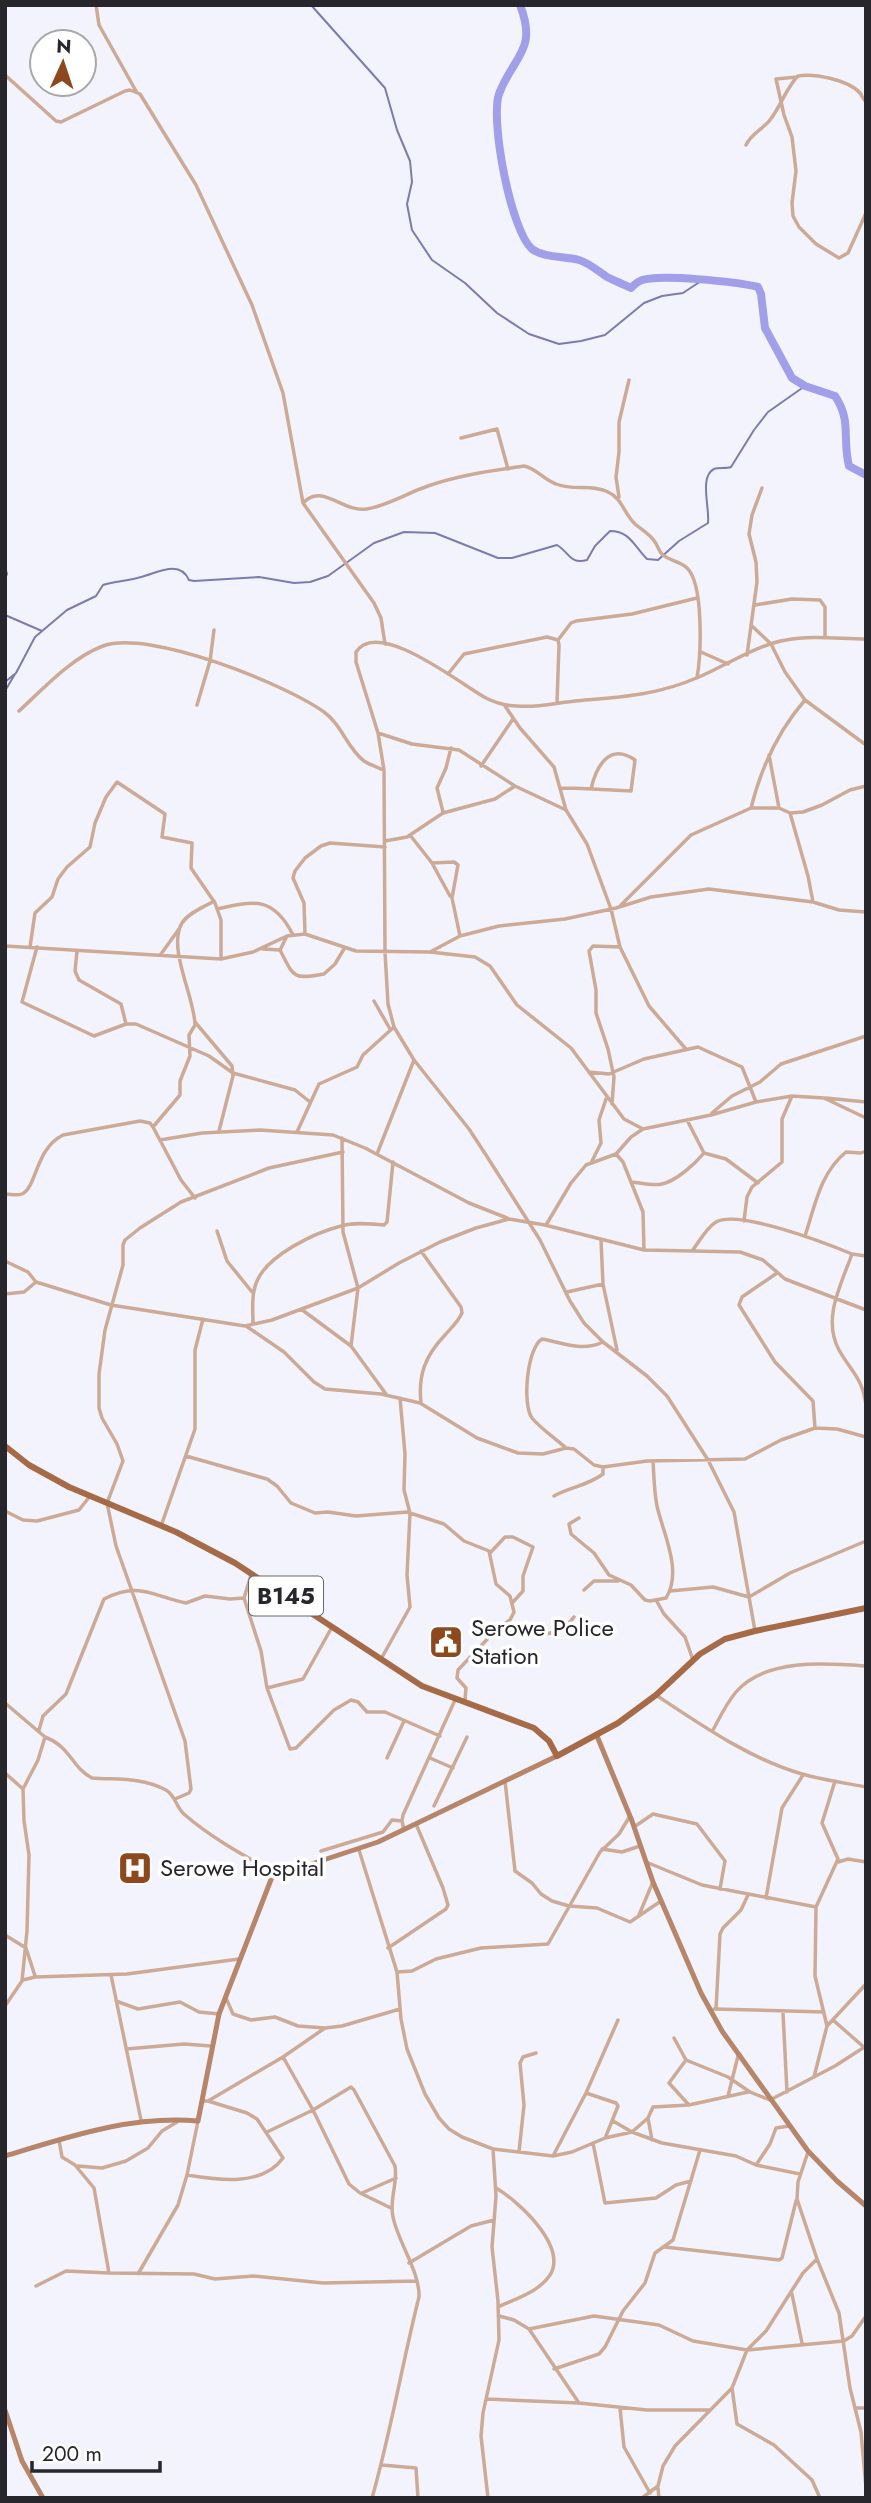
<svg xmlns="http://www.w3.org/2000/svg" width="871" height="2503" font-family="Jost,sans-serif">
<style>
.lines{fill:none;stroke-linecap:round;stroke-linejoin:round}
.stream{stroke:#7c7bb1;stroke-width:2}
.river{stroke:#a19fea;stroke-width:8}
.street{stroke:#ccaa96;stroke-width:3.5}
.secondary{stroke:#b78569;stroke-width:5}
.primary{stroke:#a66a47;stroke-width:6}
.labels{text-anchor:middle;stroke-width:7;stroke-linejoin:round;paint-order:stroke}
.shield{fill:#fff;stroke:#67676b;stroke-width:2}
.shield-label{font-size:23px;font-weight:bold;fill:#26262c}
.poi-label{font-size:24px;fill:#26262c;stroke:#fff;text-anchor:start}
</style>
<rect width="100%" height="100%" fill="#f3f3fd"/>
<g class="lines">
<path class="stream" d="M311,5L385,88L397,130L410,161L412,182L407,204L412,230L432,260L465,283L497,313L529,334L559,344L581,341L605,335L644,303L662,296L683,293L704,279
M5,567L7,574L5,579
M5,615L42,631
M5,682L16,673L35,637L67,610L96,596L103,585C115,581 128,581 141,577C157,573 180,559 189,580L194,581L259,577L294,583L310,582L328,576L374,543L404,532L435,533L498,558H512L557,545C569,552 570,565 587,560L595,546L610,531C630,531 634,546 647,559L658,560L679,541L708,523C710,509 699,476 714,469C719,467 726,469 731,467L754,430L768,412L805,386
M5,691L15,674"/>
<path class="river" d="M520,5C538,51 513,56 499,94C490,121 511,231 532,249C544,258 565,256 579,260C589,263 598,271 607,277C615,281 623,284 631,288C634,285 637,282 640,281C656,273 738,282 758,287L761,294L765,328L792,378L805,386L835,396C852,421 842,439 849,466L866,475"/>
<path class="street" d="M96,5L99,25L136,91
M5,75L56,121L61,122L125,91L130,90L140,94L196,185L252,305L283,393L303,503L374,603L381,618L385,644
M797,77L776,79L784,115L792,137L796,171L792,203L793,216L799,227L816,244L839,258L848,253L866,213
M746,145C751,134 763,129 770,120C781,106 786,88 798,76C814,73 849,80 860,93C862,96 863,99 866,102
M461,438L497,429L508,469
M619,497L616,477L619,452V422L629,380
M303,503C322,482 342,513 367,509C389,505 407,493 428,486C459,475 491,471 524,466C536,468 544,480 556,484C573,491 592,484 608,492C622,498 624,514 635,524C642,530 650,534 655,542C658,546 659,552 663,555C670,561 680,561 687,568C704,584 701,655 697,678
M755,605L792,599L820,600L825,607V638
M751,625L771,644L785,672L805,700L866,745
M558,640L571,623L576,621L632,614L697,598
M701,652L728,664
M747,655L757,582L756,562L749,534L752,515L762,488
M448,674L464,654L547,637L558,640L559,645L557,703
M197,705L210,661L214,630
M505,706L520,728L554,767L566,810L587,844L611,909L620,947L649,1006L685,1048
M19,711C44,688 71,658 103,646C149,629 285,684 324,712C342,725 347,748 364,761C370,765 377,767 384,770
M378,733L412,744L459,750L515,786L566,810
M769,755L779,808
M481,766L513,719
M560,788C584,788 608,790 631,791L635,760C609,742 596,767 591,789
M751,808C761,768 778,731 805,700
M443,812L437,788L446,768L451,748
M790,813L808,876L813,902
M410,835L432,863L454,862L458,865L452,898L460,936
M385,841L407,837L443,813L495,799L515,786
M432,863L450,896
M621,905L691,835L751,808H779L790,813L803,812L822,805L850,790L866,786
M217,909C255,900 274,897 293,935
M305,934L304,903L293,878L295,871L305,858L321,846L330,843L385,847
M5,946L221,959L253,952L287,936L305,934L356,951L430,952L475,957L490,966L517,1005L571,1048L624,1119L643,1129L711,1115L756,1102L792,1096L824,1098L866,1118
M30,947L35,913L52,897L58,879L67,867L90,847L95,823L106,797L117,782L165,814L162,837L192,843L191,868L215,903L221,920V959
M37,947L22,1002L94,1036L126,1024H136L209,1056L233,1073L295,1090L310,1102
M263,949L280,950C294,977 292,980 324,974L335,964L344,949
M280,950L287,936
M77,951L75,971L79,980L121,1004L126,1024
M432,951L460,936L499,926L565,919L616,908L651,897L709,889L813,902L839,910L866,912
M161,954L179,929
M374,1001L390,1029
M195,1022L232,1066L233,1076L219,1131
M589,1072L609,1074L644,1059L698,1047L742,1067L756,1102
M826,1098L866,1102
M612,1104L614,1077L608,1049L596,1013V990L589,951L593,946L620,947
M712,1113L732,1096L760,1082L781,1064L866,1036
M687,1120L704,1153L726,1159L758,1183
M153,1127L180,1095V1081L190,1056L189,1035L195,1025C195,998 167,948 182,923C188,913 204,907 214,901
M297,1132L319,1084L357,1067L363,1055L394,1027
M342,1138L343,1232L358,1288L351,1346
M160,1140L202,1133L260,1130L333,1135L365,1148L469,1203L507,1218
M377,1154L414,1060
M616,1154L623,1162L643,1212L644,1250
M592,1161L601,1143L599,1120L606,1099
M632,1182C641,1183 653,1186 662,1184C676,1181 695,1164 704,1153
M5,1194C11,1194 17,1196 22,1194C37,1187 35,1149 63,1135L140,1121L150,1123L153,1127L181,1180L195,1198
M744,1221L747,1197L752,1187L782,1162V1119L792,1096
M546,1225L571,1183L586,1165L616,1154L631,1137L643,1129
M217,1231L227,1261L252,1292
M805,1236C815,1206 820,1173 846,1152L861,1153L866,1151
M601,1240L603,1284L617,1350
M692,1251C699,1242 707,1227 716,1222C738,1209 828,1244 852,1254L866,1256
M852,1254C841,1285 822,1319 839,1350C852,1373 862,1377 866,1405
M5,1261L28,1272L36,1282L111,1305L245,1326L272,1320L358,1288L399,1263L440,1242L476,1228L509,1219L545,1225L644,1250L740,1252L763,1260L785,1279L866,1310
M777,1273L742,1297L739,1305L775,1362L813,1401L815,1428
M567,1292L603,1284
M5,1294L24,1292L36,1282
M301,1309L351,1346L386,1394
M253,1324C253,1311 251,1294 257,1281C268,1255 314,1233 341,1226C354,1222 370,1224 384,1225L387,1222L393,1162
M246,1326L284,1352L314,1382L325,1389L381,1394L420,1403L477,1438L518,1453L543,1454L566,1448L574,1449L594,1465L603,1467L647,1461L745,1459L781,1440L815,1428L837,1429L866,1437
M421,1403C418,1375 425,1356 445,1335C451,1328 458,1322 462,1313L461,1307L421,1251
M566,1448C555,1438 541,1429 532,1418C522,1404 527,1348 542,1339C564,1343 582,1352 603,1342
M186,1456L267,1479L277,1486L291,1503L315,1513L328,1512L356,1516L407,1512L444,1524L464,1541L489,1551L496,1584L510,1596L514,1612L510,1620L496,1630L458,1670L457,1678L466,1688L465,1700
M554,1496C570,1487 587,1486 603,1474V1467
M5,1511L23,1520L37,1521L79,1510L90,1496
M579,1518L569,1524L571,1534L594,1553L609,1575L631,1585L645,1600L650,1601L666,1598C683,1571 663,1533 657,1506C654,1491 654,1476 653,1461
M161,1526L195,1429V1350L203,1319
M490,1553L505,1537H513L533,1547L523,1576V1591L513,1602
M251,1575L244,1598L261,1651L267,1688L290,1749L296,1748L334,1710L351,1700L358,1702L367,1712H385L440,1736
M584,1590L594,1581H618
M670,1591L713,1587L749,1597L790,1573L866,1541
M656,1600L664,1614L685,1637L693,1660
M502,1627C529,1632 555,1644 574,1617
M755,1631L734,1512L708,1460L667,1396L647,1376L603,1342L584,1323L570,1301L540,1240L486,1155L469,1129L414,1060L394,1027L388,1004L385,952L384,770L378,733L356,662V652C378,617 463,686 486,698C496,703 506,706 517,706C536,708 555,703 575,701C621,697 655,696 699,677C727,665 756,645 786,640C812,635 840,639 866,639
M381,1659L410,1607L407,1575L410,1513L404,1490L405,1454L400,1398
M267,1688L303,1679L332,1627
M656,1695C701,1725 750,1759 802,1774C823,1780 845,1783 866,1787
M5,1703L45,1737C71,1747 72,1768 92,1778C118,1780 142,1777 166,1790C176,1796 176,1808 185,1815C213,1839 245,1856 277,1874
M39,1730L43,1716L66,1694L104,1599C139,1581 152,1596 186,1603L205,1596L230,1599L244,1598
M713,1730C720,1717 726,1704 736,1692C765,1658 826,1663 866,1666
M387,1758L404,1721
M430,1758L453,1768
M5,1773L23,1789
M505,1781L515,1871L532,1883L541,1894L552,1901L569,1906L597,1908L630,1922L661,1901
M175,1799L189,1793L191,1789L185,1741L116,1546L107,1503L123,1461L117,1444L102,1418L99,1408V1374L105,1330L123,1265V1245L125,1240L140,1228L181,1202L269,1168L343,1152
M434,1806L467,1737
M634,1827L653,1814L697,1824L725,1861L720,1889
M404,1830L402,1821L403,1815L455,1700
M602,1849L622,1852L640,1846
M359,1850L397,1972L401,2019L407,2049L425,2094L439,2118L449,2129L462,2137L493,2149L553,2156L572,2152L605,2138L632,2132L662,2143L736,2156L756,2165L800,2174
M321,1851L383,1832L392,1820L402,1821
M646,1862L702,1885L816,1907
M838,1862L848,1859L866,1862
M766,1898L782,1808L803,1775
M639,1915L652,1884
M5,1935L26,1948L35,1976
M388,1948L446,1909L448,1905L443,1888L416,1824
M397,1972L412,1971L436,1959L481,1948L548,1944L600,1852L619,1834L630,1816
M111,1975L141,2120
M23,1980L35,1977L127,1974L239,1959
M226,1998L233,2014L251,2020L275,2017L298,2026L325,2028
M116,2001L138,2009L180,2002L199,2012L219,2014
M5,2006L22,1981L27,1931L29,1855L24,1821L23,1789L38,1760L45,1737
M714,2009L824,2012
M716,2009L720,1934L723,1928L741,1910L748,1895
M783,2013L787,2092
M833,2020L866,2049
M827,2026L815,1976L816,1907L838,1859L822,1823L835,1781
M674,2038L686,2060L728,2077L750,2092L770,2100L835,2066L866,2046
M126,2049L184,2044L211,2046
M283,2057L313,2110L349,2184L360,2193L391,2208
M686,2060L669,2083L689,2105
M814,2077L827,2026L866,1984
M586,2093L616,2103L618,2106L606,2136
M728,2096L738,2056
M202,2101H208L283,2057L325,2028L342,2026L400,2009
M648,2118L652,2140
M613,2121L632,2132L648,2118L653,2107L689,2105L748,2092
M267,2132L313,2110L351,2087L354,2090L395,2166C398,2183 389,2200 393,2217C398,2242 420,2272 419,2297C402,2364 391,2432 372,2498
M59,2140L62,2157L75,2165L94,2188L109,2273L194,2274L215,2279L253,2276L323,2283L417,2281
M593,2143L605,2203L656,2198L676,2185L691,2181
M519,2152L524,2105L520,2063L523,2057L536,2053
M808,2152L798,2182L797,2199L817,2259L839,2313L850,2388L861,2432L866,2488
M553,2156L586,2093L618,2020
M756,2165L770,2144L776,2128L789,2126
M78,2166L102,2168L126,2161L148,2148L162,2131L177,2122
M187,2175C218,2180 262,2187 283,2158L257,2119L247,2113L208,2101
M496,2188C517,2200 568,2246 550,2275C539,2292 515,2299 498,2307
M362,2193L396,2178
M665,2247L779,2260L782,2258L796,2201
M409,2263L471,2226L494,2220
M138,2274L178,2205L187,2175L198,2121
M36,2286L66,2271L109,2273
M792,2294L802,2343
M499,2316L514,2320L529,2329L579,2403
M529,2329L594,2316L659,2325L693,2341L747,2350L844,2341L852,2336L866,2316
M554,2369L599,2354L605,2347L623,2311L645,2283L655,2253L673,2240L700,2150
M732,2388L737,2424L774,2445L812,2480L820,2498
M486,2399L579,2403L647,2410H710
M620,2408L624,2447L650,2493
M856,2408H866
M382,2465L416,2468L418,2498
M658,2488L659,2498
M488,2498L481,2436L483,2413L499,2340L498,2301L492,2247L496,2196L493,2149
M642,2498L658,2486L663,2466L675,2446L732,2388L747,2350L766,2331L803,2273L817,2259"/>
<path class="secondary" d="M597,1736L632,1821L653,1882L701,1993L722,2031L808,2151L837,2181L866,2206
M5,2156C68,2137 131,2115 198,2121L219,2014L272,1877L378,1842L557,1756
M5,2410L22,2461L43,2498"/>
<path class="primary" d="M5,1446L29,1465L69,1487L176,1532L235,1563L422,1686L534,1728L549,1741L557,1756L618,1723L656,1695L700,1654L725,1639L755,1631L866,1608"/>
</g>
<defs>
<g id="civic-square" transform="scale(1.75)"><rect x="-9" y="-9" width="18" height="18" rx="4" fill="#8d491d" stroke="#fff"/><path d="M-.6-6.5H3V-4.5H.6V-3L4-1V1h2V6H-6V1h2V-1L-.6-3ZM-1.2 2.5V6h2.4V2.5Z" fill="#fff"/></g>
<g id="hospital-square" transform="scale(1.75)"><rect x="-9" y="-9" width="18" height="18" rx="4" fill="#8d491d" stroke="#fff"/><path d="M-5-5h3v3.5h4V-5h3V5h-3V1.5h-4V5h-3Z" fill="#fff"/></g>
</defs>
<g fill-rule="evenodd">
<use href="#civic-square" x="446" y="1642"/>
<use href="#hospital-square" x="135" y="1868"/>
</g>
<g class="labels">
<rect class="shield" x="249" y="1576.5" width="74" height="39" rx="5"/>
<g class="shield-label">
<text x="286" y="1604">B145</text>
</g>
<g class="poi-label">
<text x="471" y="1636">Serowe Police<tspan x="471" dy="28">Station</tspan></text>
<text x="160" y="1876">Serowe Hospital</text>
</g>
</g>
<rect width="871" height="2503" fill="none" stroke="#26262c" stroke-width="14"/>
<g transform="translate(63 63) rotate(3)"><circle r="33" fill="#ffffff" stroke="#a8a8ab" stroke-width="2"/>
<path d="M0-5L12 26L0 18L-12 26Z" fill="#8d491d"/>
<text y="-10" font-size="19" font-weight="bold" text-anchor="middle" fill="#26262c">N</text>
</g>
<path d="M32 2461v10h128v-10" fill="none" stroke="#26262c" stroke-width="3.5"/>
<text x="42" y="2461" font-size="21" fill="#26262c" stroke="#ffffff" stroke-width="5" paint-order="stroke">200 m</text>
</svg>
